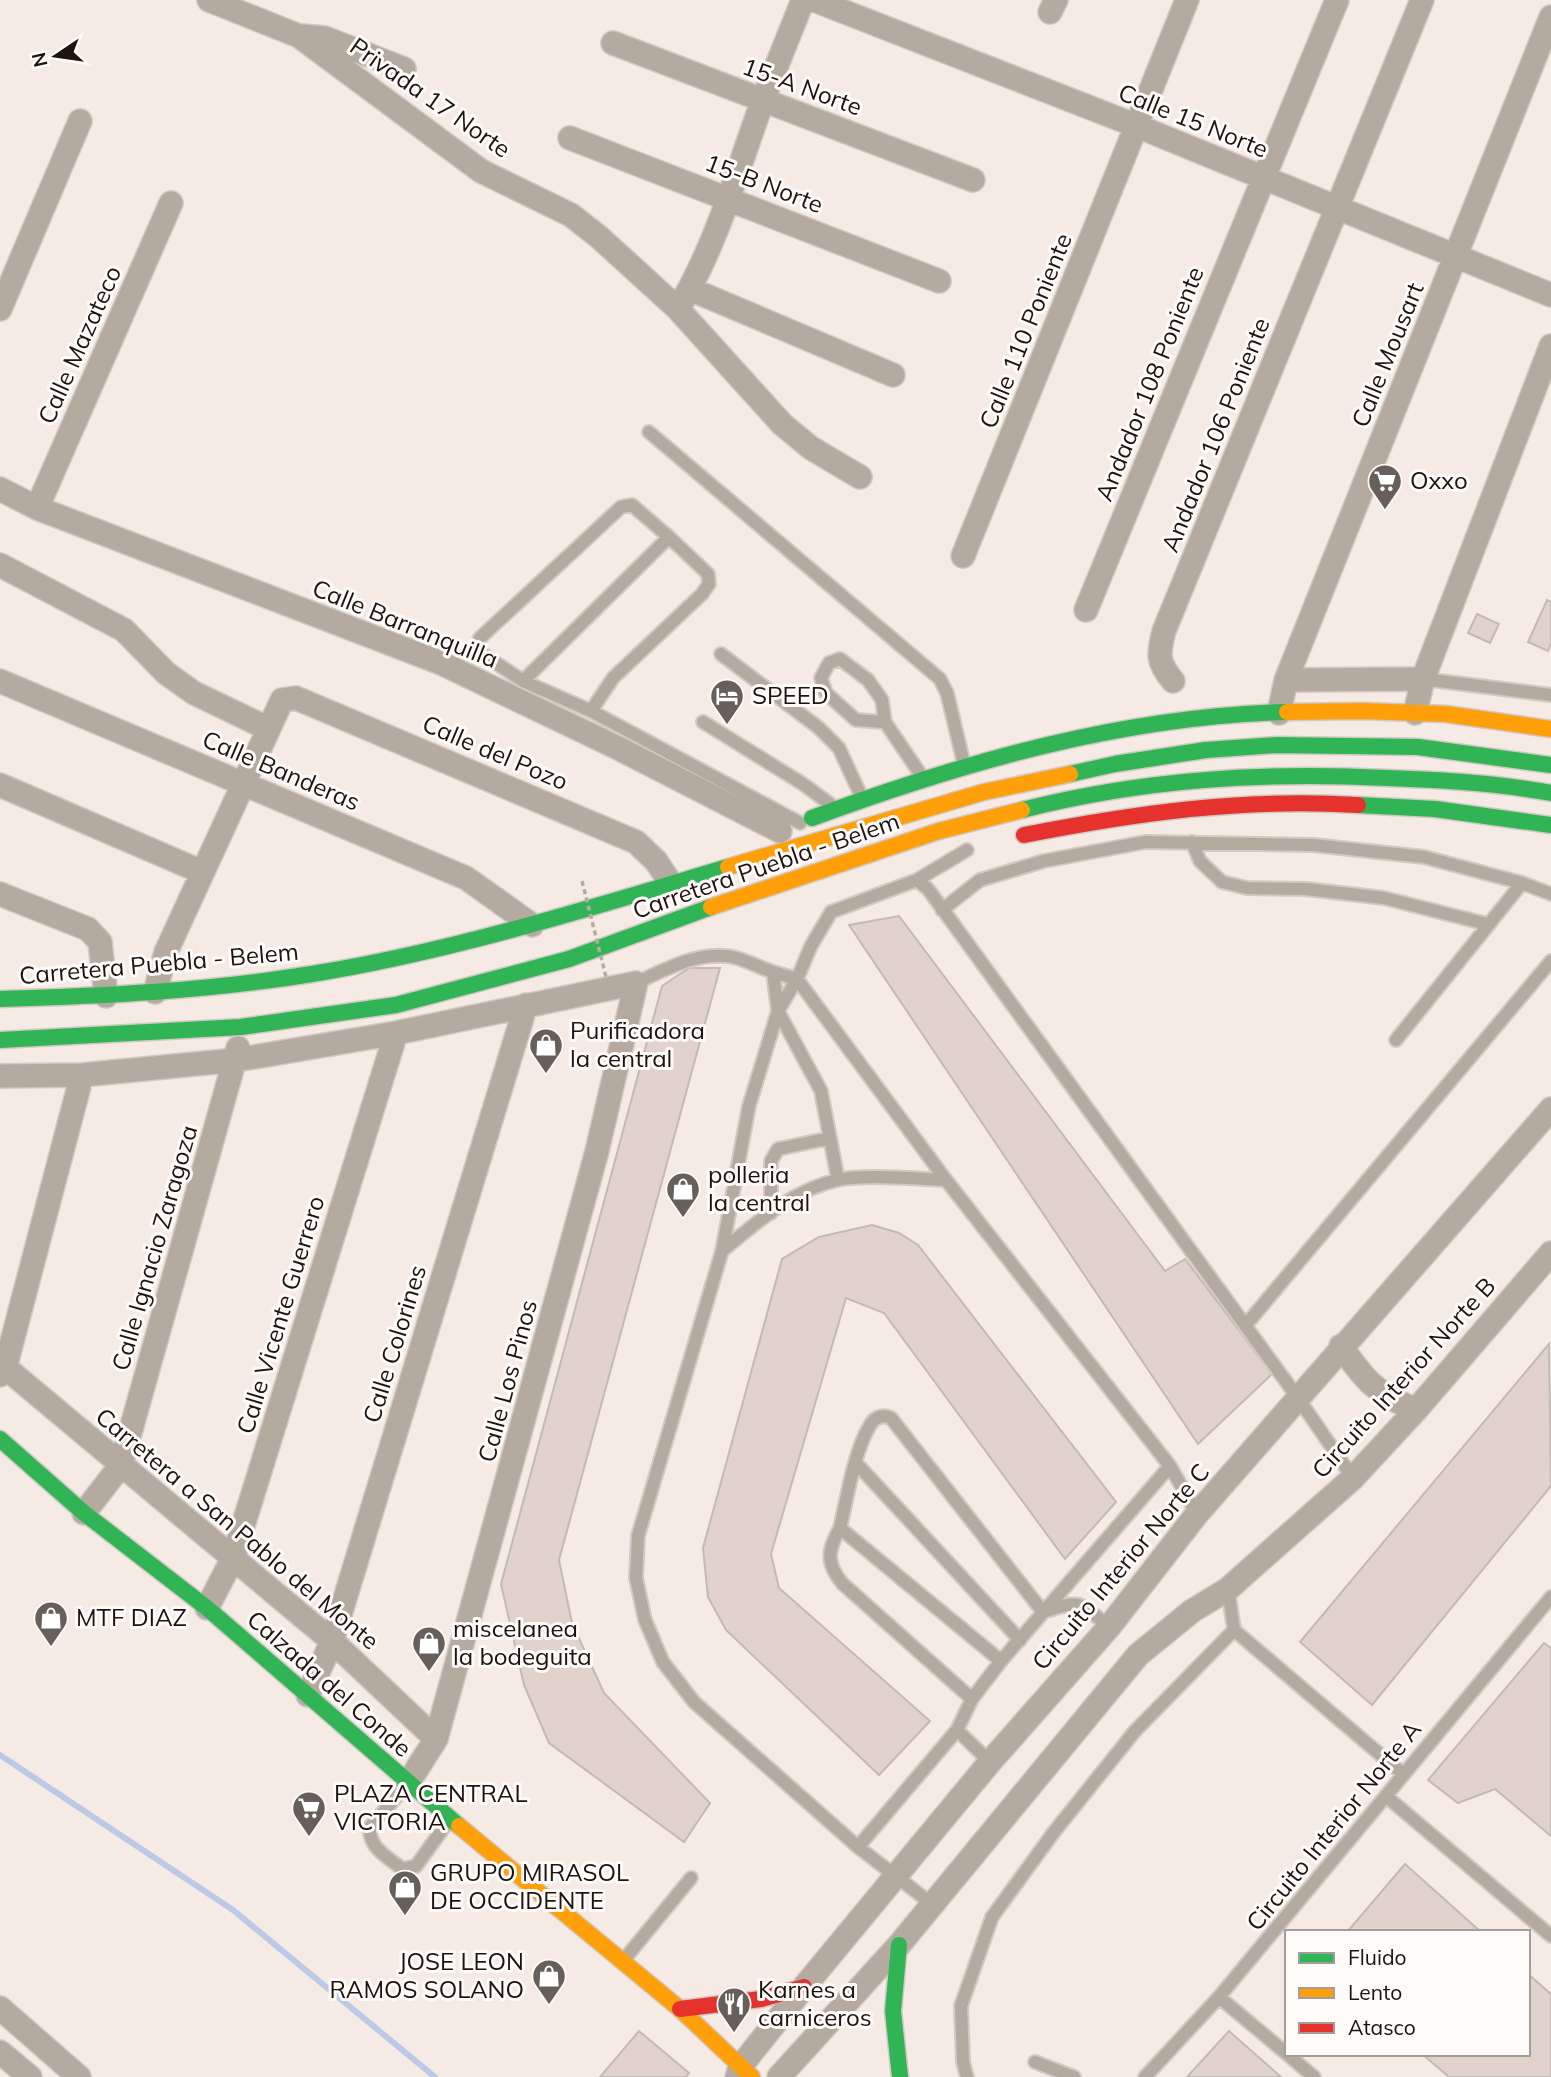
<svg xmlns="http://www.w3.org/2000/svg" width="1551" height="2077" font-family="Mulish,sans-serif">
<style>
.lines{fill:none;stroke-linecap:round;stroke-linejoin:round}
.stream{stroke:#bcc9e7;stroke-width:6}
.building{fill:#e1d2cc;stroke:#c2bab5;stroke-width:2}
.lane-casing{stroke:#d0c9c4;stroke-width:16}
.street-casing{stroke:#d0c9c4;stroke-width:26}
.fast-casing{stroke:#d0c9c4;stroke-width:19}
.slow-casing{stroke:#d0c9c4;stroke-width:19}
.jam-casing{stroke:#d0c9c4;stroke-width:19}
.lane{stroke:#b4aa9f;stroke-width:12}
.street{stroke:#b4aa9f;stroke-width:23}
.fast{stroke:#30b455;stroke-width:16}
.slow{stroke:#ff9f0a;stroke-width:16}
.jam{stroke:#e5322d;stroke-width:16}
.path-bridge{stroke:#b4aba3;stroke-width:3.5;stroke-dasharray:5 3.5;stroke-linecap:butt}
.labels{text-anchor:middle;stroke-width:6;stroke-linejoin:round;paint-order:stroke}
.street-label{font-size:24px;fill:#1b1410;stroke:#fefaf8}
.poi-label{font-size:24px;fill:#1b1410;stroke:#fefaf8;text-anchor:start}
</style>
<rect width="100%" height="100%" fill="#f5ebe4"/>
<g class="lines">
<path class="stream" d="M0,1755L233,1910L435,2077"/>
</g>
<path class="building" d="M1547,600L1551,602V643L1548,651L1528,642Z
M1477,614L1499,624L1490,643L1468,633Z
M899,916L1165,1271L1185,1259L1272,1374L1198,1444L849,925Z
M689,968H720L559,1560L572,1623L604,1693L710,1803L684,1842L549,1743L524,1685L501,1584L662,986Z
M872,1225L899,1233L918,1245L1116,1502L1065,1559L884,1313L846,1298L771,1554L779,1588L930,1721L879,1775L726,1630L708,1597L703,1548L782,1259L819,1237Z
M1549,1344L1551,1486L1372,1705L1300,1642Z
M1544,1643L1551,1648V1836L1495,1789L1458,1803L1428,1780Z
M1405,1864L1481,1932H1347Z
M1528,1974L1551,1994V2077H1449L1422,2054H1528Z
M639,2031L689,2073L686,2077H600Z
M1229,2031L1281,2077H1187Z"/>
<g class="lines">
<g class="lane-casing">
<path id="lane" d="M649,432L940,679L947,693L964,764
M721,654L819,728L839,748L861,796
M1423,679L1551,695
M523,681L669,537
M591,711L613,678L702,594L709,584L708,574L669,537L632,505L621,507L480,638L477,645L481,653L523,681L591,711L800,823
M703,722L803,784L830,804
M885,722L856,720L826,693L821,678L829,663L840,659L868,680L882,700L885,722L921,775
M1192,842L1200,861L1222,882L1247,888L1306,889L1384,898L1487,924
M917,880L928,889L1298,1398L1353,1478
M942,910L980,880L1044,861L1145,842L1313,845L1424,857L1522,883L1551,894
M773,972L797,979L946,1180
M636,983C664,970 694,953 726,956C741,957 758,967 773,972L778,1011L821,1091L838,1180
M1396,1040L1522,883
M771,1213V1161L778,1149L830,1138
M722,1251C756,1223 793,1190 837,1180C866,1174 915,1179 946,1180L1170,1466L1197,1514
M1245,1326L1551,961
M856,1463L1020,1640
M840,1528C827,1551 826,1564 843,1584L972,1699
M1228,1589L1234,1630L1403,1774
M1001,1661L840,1528C847,1498 854,1453 869,1427C874,1417 882,1414 891,1418L1043,1612C1081,1599 1079,1602 1109,1627
M957,1730L990,1762
M407,1785L370,1827C368,1848 388,1857 402,1869L416,1866L450,1819
M1387,1797L1551,1936
M858,1847L957,1730L972,1699L1001,1661L1170,1466
M932,1904L858,1847L694,1702L663,1662L645,1620L636,1578L638,1536L722,1251L749,1106L778,1011L797,979L811,946L831,912L917,880L967,850
M623,1961L691,1878
M1219,1997L1287,2054
M1287,2054L1314,2077
M1035,2062L1074,2077
M967,2077L963,2062L961,2006L992,1917L1054,1832L1135,1731L1234,1630
M1145,2077L1219,1997L1551,1597"/>
</g>
<g class="street-casing">
<path id="street" d="M209,0L299,36L481,171L571,215L599,237L678,309L782,424L811,448L860,477
M814,0L1137,126L1551,295
M1050,12L1056,0
M301,36L325,38L404,69
M613,43L973,180
M570,138L939,281
M690,289L893,375
M0,309L80,121
M678,309C717,244 737,171 763,100C776,67 790,33 803,0
M0,489L37,508L441,663L618,748L780,831
M37,508L171,203
M963,556L1187,0
M0,565L124,630L166,673L194,693L267,728
M1086,610L1337,0
M1286,680L1423,679
M0,681L466,878L532,925
M1173,681C1157,662 1158,654 1164,631L1422,0
M1279,713L1286,680L1551,17
M1415,713L1423,679L1551,346
M0,785L202,872
M0,894L88,929L100,942L106,996
M155,992L166,952L282,700L296,698L636,842L656,861L671,884
M0,1076L82,1075L236,1060L396,1033L636,983L597,1151L436,1739L408,1783
M1341,1346C1365,1381 1377,1394 1416,1410
M0,1363L332,1641L436,1739
M0,1375L5,1368L82,1075
M84,1513L121,1465L238,1048
M207,1608L233,1558L396,1033
M308,1695L332,1641L526,1005
M0,2008L79,2077
M0,2052L30,2077
M737,2077L740,2067L804,1987L990,1762L1109,1627L1197,1514L1551,1109
M779,2077L899,1945L1138,1655L1192,1611L1228,1589L1353,1478L1416,1410L1551,1253"/>
</g>
<g class="fast-casing">
<path id="fast" d="M1070,774L1115,764L1206,750L1277,745L1418,747L1551,765
M1358,805L1435,809L1551,825
M1022,810C1144,779 1262,772 1387,778C1442,780 1497,783 1551,793
M812,818C964,762 1124,716 1287,712
M0,999C104,996 208,991 312,974C453,951 590,908 728,867
M0,1040L241,1027L396,1005L569,959L711,907
M0,1439L84,1513L207,1608L459,1826
M899,1945L893,2011L900,2077"/>
</g>
<g class="slow-casing">
<path id="slow" d="M1287,712L1363,711L1446,714L1551,729
M728,867L984,792L1070,774
M711,907L939,831L1022,810
M459,1826L680,2009L752,2077"/>
</g>
<g class="jam-casing">
<path id="jam" d="M1024,835C1137,813 1242,798 1358,805
M680,2009L761,1999L804,1987"/>
</g>
<use href="#lane" class="lane"/>
<use href="#street" class="street"/>
<use href="#fast" class="fast"/>
<use href="#slow" class="slow"/>
<use href="#jam" class="jam"/>
<path class="path-bridge" d="M582,881L607,981"/>
</g>
<defs>
<g id="supermarket-pin" transform="scale(1.75)"><path d="M0 17L-7.5 6A9.5 9.5 0 1 1 7.5 6Z" fill="#675f5a" stroke="#fefaf8"/><path d="M-6-5.5h2.5l.6 2H6L4.5 2H-2.5L-4.4-4H-6ZM-1.5 3.2a1.3 1.3 0 1 0 .1 0ZM3 3.2a1.3 1.3 0 1 0 .1 0Z" fill="#fff"/></g>
<g id="hotel-pin" transform="scale(1.75)"><path d="M0 17L-7.5 6A9.5 9.5 0 1 1 7.5 6Z" fill="#675f5a" stroke="#fefaf8"/><path d="M-6-4.5h1.5V1H6V5H4.5V3h-9V5H-6ZM-4 0a1.8 1.8 0 1 1 3.6 0ZM.5 0V-2.5h3Q6-2.5 6 0Z" fill="#fff"/></g>
<g id="shop-pin" transform="scale(1.75)"><path d="M0 17L-7.5 6A9.5 9.5 0 1 1 7.5 6Z" fill="#675f5a" stroke="#fefaf8"/><path d="M-5-2.5h2.3a2.7 3.5 0 0 1 5.4 0H5L5.5 6h-11ZM-1.5-2.5h3a1.5 2.3 0 0 0-3 0Z" fill="#fff"/></g>
<g id="restaurant-pin" transform="scale(1.75)"><path d="M0 17L-7.5 6A9.5 9.5 0 1 1 7.5 6Z" fill="#675f5a" stroke="#fefaf8"/><path d="M-5-6h1v4h1v-4h1v4h1v-4h1v5L-1.5 .5V6h-2V.5L-5-1ZM5-6V6H3V1.5H1.5Q1.5-4 5-6Z" fill="#fff"/></g>
</defs>
<g fill-rule="evenodd">
<use href="#supermarket-pin" x="1385" y="481"/>
<use href="#hotel-pin" x="727" y="696"/>
<use href="#shop-pin" x="546" y="1045"/>
<use href="#shop-pin" x="683" y="1189"/>
<use href="#shop-pin" x="51" y="1618"/>
<use href="#shop-pin" x="429" y="1643"/>
<use href="#supermarket-pin" x="309" y="1808"/>
<use href="#shop-pin" x="405" y="1887"/>
<use href="#shop-pin" x="549" y="1976"/>
<use href="#restaurant-pin" x="734" y="2004"/>
</g>
<g class="labels">
<g class="street-label">
<text transform="translate(802 87) rotate(20)" y="8">15-A Norte</text>
<text transform="translate(430 98) rotate(35)" y="8">Privada 17 Norte</text>
<text transform="translate(1193 121) rotate(22)" y="8">Calle 15 Norte</text>
<text transform="translate(764 184) rotate(21)" y="8">15-B Norte</text>
<text transform="translate(1026 331) rotate(-68)" y="8">Calle 110 Poniente</text>
<text transform="translate(80 345) rotate(-66)" y="8">Calle Mazateco</text>
<text transform="translate(1388 355) rotate(-68)" y="8">Calle Mousart</text>
<text transform="translate(1150 384) rotate(-68)" y="8">Andador 108 Poniente</text>
<text transform="translate(1216 435) rotate(-68)" y="8">Andador 106 Poniente</text>
<text transform="translate(405 624) rotate(22)" y="8">Calle Barranquilla</text>
<text transform="translate(495 753) rotate(23)" y="8">Calle del Pozo</text>
<text transform="translate(281 771) rotate(23)" y="8">Calle Banderas</text>
<text transform="translate(766 866) rotate(-19)" y="8">Carretera Puebla - Belem</text>
<text transform="translate(159 964) rotate(-5)" y="8">Carretera Puebla - Belem</text>
<text transform="translate(155 1248) rotate(-74)" y="8">Calle Ignacio Zaragoza</text>
<text transform="translate(281 1315) rotate(-73)" y="8">Calle Vicente Guerrero</text>
<text transform="translate(395 1344) rotate(-73)" y="8">Calle Colorines</text>
<text transform="translate(1404 1378) rotate(-48)" y="8">Circuito Interior Norte B</text>
<text transform="translate(508 1381) rotate(-75)" y="8">Calle Los Pinos</text>
<text transform="translate(237 1529) rotate(40)" y="8">Carretera a San Pablo del Monte</text>
<text transform="translate(1121 1567) rotate(-50)" y="8">Circuito Interior Norte C</text>
<text transform="translate(329 1684) rotate(41)" y="8">Calzada del Conde</text>
<text transform="translate(1334 1826) rotate(-51)" y="8">Circuito Interior Norte A</text>
</g>
<g class="poi-label">
<text x="1410" y="489">Oxxo</text>
<text x="752" y="704">SPEED</text>
<text x="570" y="1039">Purificadora<tspan x="570" dy="28">la central</tspan></text>
<text x="708" y="1183">polleria<tspan x="708" dy="28">la central</tspan></text>
<text x="76" y="1626">MTF DIAZ</text>
<text x="453" y="1637">miscelanea<tspan x="453" dy="28">la bodeguita</tspan></text>
<text x="334" y="1802">PLAZA CENTRAL<tspan x="334" dy="28">VICTORIA</tspan></text>
<text x="430" y="1881">GRUPO MIRASOL<tspan x="430" dy="28">DE OCCIDENTE</tspan></text>
<text x="524" y="1970" text-anchor="end">JOSE LEON<tspan x="524" dy="28">RAMOS SOLANO</tspan></text>
<text x="758" y="1998">Karnes a<tspan x="758" dy="28">carniceros</tspan></text>
</g>
</g>
<rect x="1285" y="1930" width="245" height="126" fill="#fefaf8" stroke="#a39e9b" stroke-width="2"/>
<rect x="1299" y="1953" width="35" height="10" fill="#30b455" stroke="#a39e9b" stroke-width="2"/>
<text x="1348" y="1965" font-size="21" fill="#1b1410">Fluido</text>
<rect x="1299" y="1988" width="35" height="10" fill="#ff9f0a" stroke="#a39e9b" stroke-width="2"/>
<text x="1348" y="2000" font-size="21" fill="#1b1410">Lento</text>
<rect x="1299" y="2023" width="35" height="10" fill="#e5322d" stroke="#a39e9b" stroke-width="2"/>
<text x="1348" y="2035" font-size="21" fill="#1b1410">Atasco</text>
<g transform="translate(56 56) rotate(257)" stroke="#fefaf8" stroke-width="5" paint-order="stroke">
<path d="M0-5L12 26L0 18L-12 26Z" fill="#1b1410"/>
<text y="-10" font-size="19" font-weight="bold" text-anchor="middle" fill="#1b1410">N</text>
</g>
</svg>
